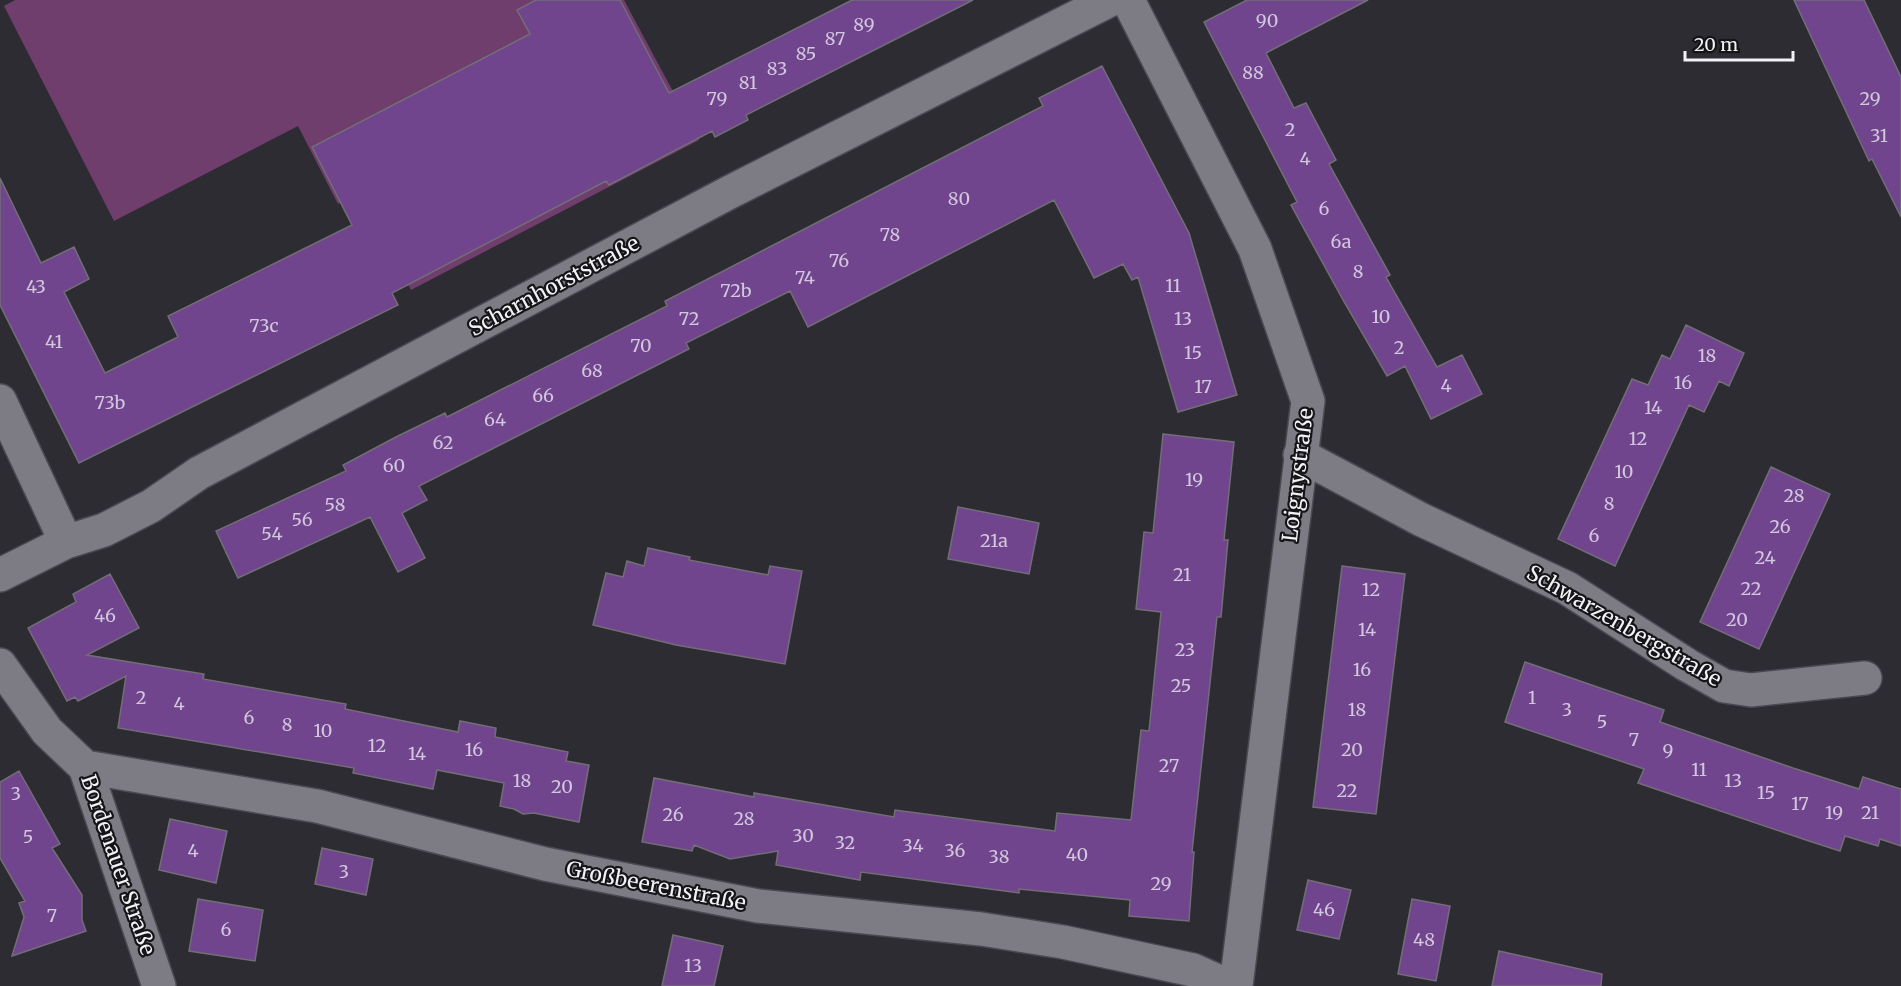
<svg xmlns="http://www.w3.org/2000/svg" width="1901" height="986" font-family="Merriweather,serif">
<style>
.green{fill:#6f3e6c}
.building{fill:#71458e;stroke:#726e76;stroke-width:1.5}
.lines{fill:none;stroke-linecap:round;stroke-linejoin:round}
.minor-casing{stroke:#4a4950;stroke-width:36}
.minor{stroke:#7d7c84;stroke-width:33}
.labels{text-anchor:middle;stroke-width:4.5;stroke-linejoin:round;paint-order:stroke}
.number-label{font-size:18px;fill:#d2c7dc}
.street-label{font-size:21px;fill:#f2f2f6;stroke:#151518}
</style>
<rect width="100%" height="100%" fill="#2d2c33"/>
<path class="green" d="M15,0H624L699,140L411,290L360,193L338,204L298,126L114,221L4,6Z"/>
<path class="building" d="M536,0H620L669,93L852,0H973L746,115L748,120L715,137L712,131L609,185L606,181L392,293L398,305L79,463L0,305V178L41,263L74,247L89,279L64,292L105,373L178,337L168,316L352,225L312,147L530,34L517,10Z
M1247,0H1368L1266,53L1294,108L1306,103L1336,160L1329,164L1390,275L1386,277L1437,367L1462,355L1482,394L1431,419L1405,366L1387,376L1343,300L1291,205L1297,202L1204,22Z
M1794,0H1864L1901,77V217L1872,159L1869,161Z
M1102,66L1189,233L1237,395L1178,412L1138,277L1132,280L1123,264L1094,278L1054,200L808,327L790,291L686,343L689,349L419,486L427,500L402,513L425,558L398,572L370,517L238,578L216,531L346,471L343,465L396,437L445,413L447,417L667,306L665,301L1043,106L1039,98Z
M1686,325L1744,353L1729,386L1719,381L1704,412L1689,405L1615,566L1558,539L1632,379L1648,385L1662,355L1670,359Z
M1163,434L1234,442L1224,540H1228L1221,617H1217L1192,852H1194L1189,921L1129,916L1130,900L1019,889V893L861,872L860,880L776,865L778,851L730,859L694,845L692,851L642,842L654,778L754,797V793L894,817L895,810L1055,831L1057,813L1131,820L1141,730L1149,731L1161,612L1136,609L1144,532L1153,533Z
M1771,467L1830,494L1759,649L1700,622Z
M958,507L1039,523L1029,574L948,559Z
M648,548L690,557L689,560L768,575L770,566L802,571L785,664L676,645L593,625L606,573L623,577L627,561L644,566Z
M1342,566L1405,574L1376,814L1313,807Z
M110,574L139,628L87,655L204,674L203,679L346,704L345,709L458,732L460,721L496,728L495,737L568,752L566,761L589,765L579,822L534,813L523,814L514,809L500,806L504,783L437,770L433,789L353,773L354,768L118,728L126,676L78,701L75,697L67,701L28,628L76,602L73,594Z
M1525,662L1664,710L1660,722L1793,768L1859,789L1863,777L1901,789V846L1880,839L1878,846L1845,836L1840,851L1806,840L1638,783L1644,769L1505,722Z
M19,771L60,844L52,848L82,895V920L86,931L12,956L24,917L19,903L25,901L0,858V782Z
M170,819L227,831L216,883L159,870Z
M322,848L373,859L366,895L315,884Z
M1308,880L1351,890L1339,939L1297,930Z
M198,899L263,910L255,961L189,951Z
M1412,899L1450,906L1436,981L1398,974Z
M673,935L723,946L714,986H662Z
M1499,951L1602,974L1601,986H1492Z"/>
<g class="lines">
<g class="minor-casing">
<path id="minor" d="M1128,0L1255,249L1308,401L1236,986
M0,401L66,542
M1300,455L1420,519L1567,588L1687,665L1724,686L1751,690L1865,678
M0,575L66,542L104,530L151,506L199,473L730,192L1110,0
M0,665L47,731L85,767L159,986
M85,767L317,806L545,864L758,906L981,929L1063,942L1193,970L1229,986"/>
</g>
<use href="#minor" class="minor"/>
</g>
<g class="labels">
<g class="number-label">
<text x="1267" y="27">90</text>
<text x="864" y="31">89</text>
<text x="835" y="45">87</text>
<text x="806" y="60">85</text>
<text x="777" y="75">83</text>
<text x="1253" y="79">88</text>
<text x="748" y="89">81</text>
<text x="717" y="105">79</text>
<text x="1870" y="105">29</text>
<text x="1290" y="136">2</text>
<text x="1879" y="142">31</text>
<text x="1305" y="165">4</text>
<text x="959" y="205">80</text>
<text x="1324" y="215">6</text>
<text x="890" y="241">78</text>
<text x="1341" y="248">6a</text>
<text x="839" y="267">76</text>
<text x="1358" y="278">8</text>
<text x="805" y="284">74</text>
<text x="1173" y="292">11</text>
<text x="36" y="293">43</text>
<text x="736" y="297">72b</text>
<text x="1381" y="323">10</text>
<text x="689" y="325">72</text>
<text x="1183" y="325">13</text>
<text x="264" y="332">73c</text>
<text x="54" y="348">41</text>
<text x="641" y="352">70</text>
<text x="1399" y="354">2</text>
<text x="1193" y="359">15</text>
<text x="1707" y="362">18</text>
<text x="592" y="377">68</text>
<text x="1683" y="389">16</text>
<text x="1446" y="392">4</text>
<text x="1203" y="393">17</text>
<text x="543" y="402">66</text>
<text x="110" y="409">73b</text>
<text x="1653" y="414">14</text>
<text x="495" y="426">64</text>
<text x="1638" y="445">12</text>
<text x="443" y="449">62</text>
<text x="394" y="472">60</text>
<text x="1624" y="478">10</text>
<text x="1194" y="486">19</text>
<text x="1794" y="502">28</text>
<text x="1609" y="510">8</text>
<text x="335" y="511">58</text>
<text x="302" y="526">56</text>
<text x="1780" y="533">26</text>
<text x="272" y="540">54</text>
<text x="1594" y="542">6</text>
<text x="994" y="547">21a</text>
<text x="1765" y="564">24</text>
<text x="1182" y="581">21</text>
<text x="1751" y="595">22</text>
<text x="1371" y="596">12</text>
<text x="105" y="622">46</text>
<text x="1737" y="626">20</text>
<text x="1367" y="636">14</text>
<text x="1185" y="656">23</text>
<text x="1362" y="676">16</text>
<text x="1181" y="692">25</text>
<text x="141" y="704">2</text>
<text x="1532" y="704">1</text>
<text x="179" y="710">4</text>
<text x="1357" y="716">18</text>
<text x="1567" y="716">3</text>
<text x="249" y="724">6</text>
<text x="1602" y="728">5</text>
<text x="287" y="731">8</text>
<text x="323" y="737">10</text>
<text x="1634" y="746">7</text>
<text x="377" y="752">12</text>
<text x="474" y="756">16</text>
<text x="1352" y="756">20</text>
<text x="1668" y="757">9</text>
<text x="417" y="760">14</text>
<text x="1169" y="772">27</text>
<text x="1699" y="776">11</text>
<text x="522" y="787">18</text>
<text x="1733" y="787">13</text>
<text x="562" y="793">20</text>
<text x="1347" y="797">22</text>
<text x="1766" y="799">15</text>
<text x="16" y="800">3</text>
<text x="1800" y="810">17</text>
<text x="1834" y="819">19</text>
<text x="1870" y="819">21</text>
<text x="673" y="821">26</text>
<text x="744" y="825">28</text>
<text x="803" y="842">30</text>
<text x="28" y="843">5</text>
<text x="845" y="849">32</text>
<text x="913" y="852">34</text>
<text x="193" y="857">4</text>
<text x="955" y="857">36</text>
<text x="1077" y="861">40</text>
<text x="999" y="863">38</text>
<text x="344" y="878">3</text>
<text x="1161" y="890">29</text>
<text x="1324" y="916">46</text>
<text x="52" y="922">7</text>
<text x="226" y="936">6</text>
<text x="1424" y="946">48</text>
<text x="693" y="972">13</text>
</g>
<g class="street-label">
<text transform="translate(554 286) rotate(-28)" y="7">Scharnhorststraße</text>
<text transform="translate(1298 475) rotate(-83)" y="7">Loignystraße</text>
<text transform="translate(1624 626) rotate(30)" y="7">Schwarzenbergstraße</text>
<text transform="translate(118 865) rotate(71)" y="7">Bordenauer Straße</text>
<text transform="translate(656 886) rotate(11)" y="7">Großbeerenstraße</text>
</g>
</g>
<path d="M1685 51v9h108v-9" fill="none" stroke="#f2f2f6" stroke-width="3"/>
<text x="1694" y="51" font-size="18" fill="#f2f2f6" stroke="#151518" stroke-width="4.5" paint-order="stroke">20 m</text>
</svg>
